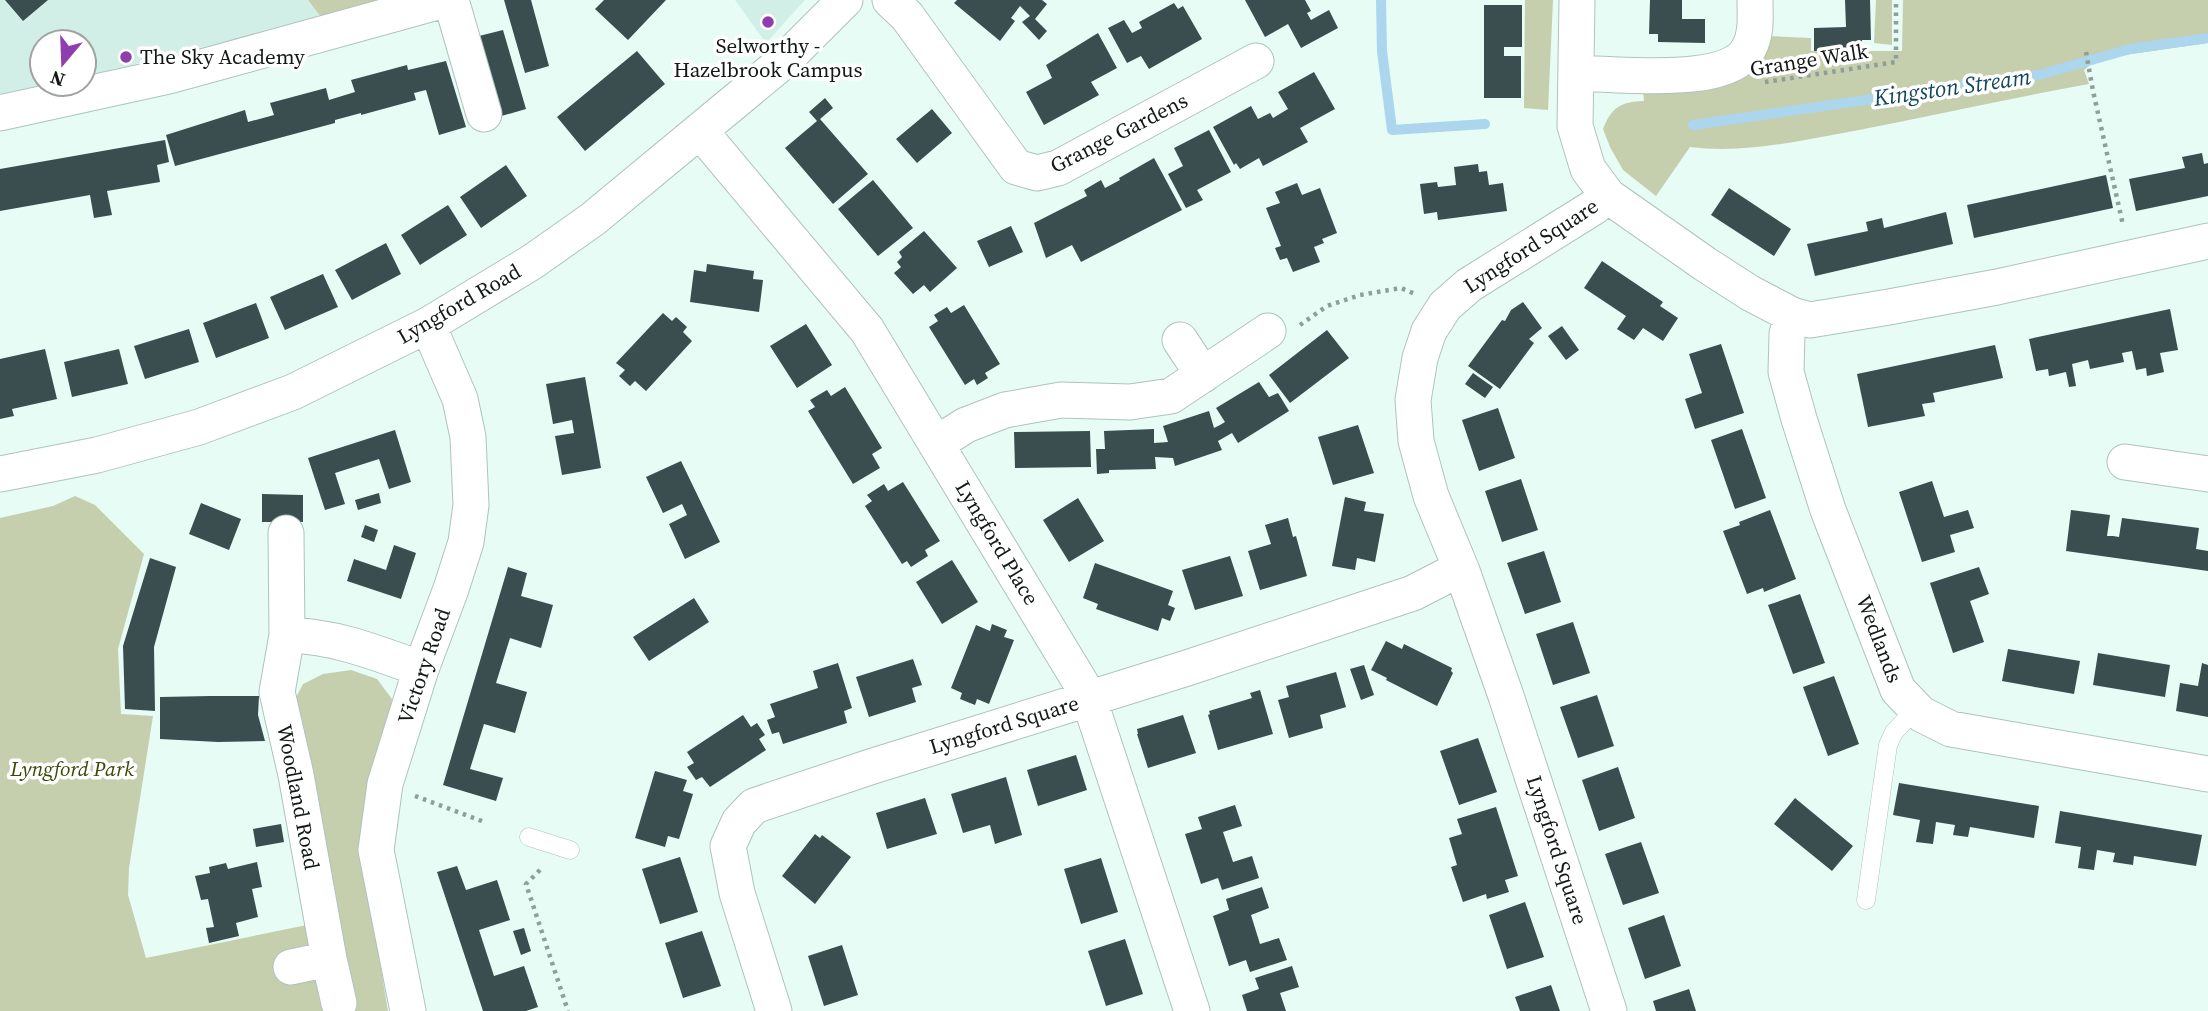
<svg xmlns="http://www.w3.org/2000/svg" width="2208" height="1011" font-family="'Source Serif 4',serif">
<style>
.built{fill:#d1efe7}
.green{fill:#c5cfad}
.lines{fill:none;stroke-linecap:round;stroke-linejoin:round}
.stream{stroke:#abd6ed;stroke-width:10}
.building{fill:#3a4d4f}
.service-casing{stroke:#aec3bd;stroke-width:19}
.minor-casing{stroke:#aec3bd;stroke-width:37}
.path{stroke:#8e9e99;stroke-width:4.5;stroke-dasharray:3.5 5;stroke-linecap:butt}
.service{stroke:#fff;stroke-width:18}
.minor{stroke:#fff;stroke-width:35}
.poi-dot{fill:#8f3ead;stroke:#fff;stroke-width:2.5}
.labels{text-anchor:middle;stroke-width:7;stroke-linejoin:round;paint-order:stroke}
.poi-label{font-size:21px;fill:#111816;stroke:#fff}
.street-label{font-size:21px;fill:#111816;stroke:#fff}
.park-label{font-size:21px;font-style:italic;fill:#3a4706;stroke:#fff}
.water-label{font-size:23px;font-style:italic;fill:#10465e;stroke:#fff}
</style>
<rect width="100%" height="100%" fill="#e6fcf5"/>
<path class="built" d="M0,0H308L321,17L84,77V42H42V84H48L0,94Z
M735,0H805L766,43Z"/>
<path class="green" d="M308,0H385L321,17Z
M1525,0H1553L1548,110L1524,108Z
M1876,0H1892V45L1874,43Z
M1903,0H2208V43L2097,59L2084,70L2089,84C2012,98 1936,115 1859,130C1803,140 1746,154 1690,147L1656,196L1623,170L1610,147L1603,129C1612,107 1620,102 1644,101L1643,89C1674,88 1728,92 1750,70C1759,62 1763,46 1769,36L1811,38V51H1902Z
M75,496L95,505L144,554L118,649L121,714L153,716L129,868L128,895L146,958L307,925L292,705L303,684L323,674L351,670L377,679L392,699L370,902L388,1011H0V518L53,506Z"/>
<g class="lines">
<path class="stream" d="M1381,0L1382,51L1392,130L1485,124
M1693,125L2039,75L2130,49L2208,38"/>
</g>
<path class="building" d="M5,0H48L23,21Z
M504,0H531L549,66L525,73Z
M604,0H666L628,40L595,9Z
M957,0H1042L1047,4L1035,19L1047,31L1039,40L1022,22L1030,16L1020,6L1011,18L1015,21L1000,41L954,3Z
M1245,0H1305L1311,11L1307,13L1311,20L1329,10L1338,28L1301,48L1288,24L1265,37Z
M1650,0H1682V19H1705V43L1658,42V34H1649Z
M1845,0H1870L1871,40H1862V50L1814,51V28L1846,27Z
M1174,3L1178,9L1183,6L1202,39L1149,69L1141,56L1127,63L1108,28L1124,20L1132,33L1142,28L1139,22Z
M1484,5H1522V47H1504V56H1521V98H1484Z
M503,30L526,109L498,117L475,37Z
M1098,33L1117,68L1091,82L1099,95L1044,125L1026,92L1052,78L1046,65Z
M637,51L665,84L585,151L557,117Z
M446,61L466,127L439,135L426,90L414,93L416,100L361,115V113L335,120V123L175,166L166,135L245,110L248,122L274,115L270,103L326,88L329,100L355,92L351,80L407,65L408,70Z
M1314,72L1335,109L1300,128L1308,142L1263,166L1259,158L1240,169L1236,163L1234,165L1213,127L1251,106L1258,119L1270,113L1273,118L1288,109L1278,92Z
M825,98L833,108L820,119L868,174L833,204L785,148L817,121L809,112Z
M932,109L952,133L917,163L896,139Z
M1209,130L1231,172L1197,190L1203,200L1186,208L1168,174L1183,166L1174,148Z
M165,140L169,162L157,165L160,182L107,191L112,215L94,218L90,195L0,211V169Z
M2202,153L2204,164L2208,163V196L2136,211L2129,179L2185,168L2182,157Z
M1154,158L1182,210L1081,262L1072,245L1046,258L1034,223L1087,196L1084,190L1101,180L1105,188L1120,180L1119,178Z
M1478,164L1479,172L1487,171L1489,185L1503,183L1507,211L1438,220L1437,212L1424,214L1420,184L1437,182L1438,187L1456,185L1454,167Z
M506,165L527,196L481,228L460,197Z
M2106,175L2113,208L1974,238L1967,205Z
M873,180L913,228L878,256L838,209Z
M1297,183L1302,195L1320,188L1337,233L1322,239L1324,243L1314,247L1320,262L1293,272L1287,258L1280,260L1275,248L1281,246L1266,208L1280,203L1275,192Z
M1729,188L1791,229L1774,256L1711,215Z
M448,205L467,235L420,265L401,235Z
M1946,212L1953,244L1815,276L1807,244L1868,231L1866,222L1882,218L1884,228Z
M1011,226L1023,252L989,267L977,241Z
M924,231L957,268L930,292L924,285L913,294L894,273L901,267L897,262L902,257L899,252Z
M386,243L401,274L352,300L335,270Z
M1602,261L1663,302L1660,306L1678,318L1663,341L1643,328L1634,340L1617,329L1626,316L1584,288Z
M707,264L754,271L753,279L763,280L759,312L690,302L694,270L706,272Z
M323,274L338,307L285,330L270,297Z
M1523,302L1542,328L1529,339L1534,343L1500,389L1468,366L1502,320L1505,321L1511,310Z
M256,303L269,338L216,358L203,323Z
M964,305L1000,364L985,373L988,378L977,385L974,379L965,385L929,327L938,321L934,315L947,307L951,313Z
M2170,309L2178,350L2160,353L2164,372L2147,376L2146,368L2136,370L2132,351L2122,353L2124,362L2090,369L2088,360L2072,364L2076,386L2069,387L2066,372L2049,376L2048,369L2036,371L2029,339Z
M663,313L672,321L676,317L687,327L683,332L692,341L646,391L635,381L630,386L619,376L625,370L616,363Z
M806,324L832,365L797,388L770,346Z
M1562,326L1579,350L1566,360L1548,336Z
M189,329L199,362L145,379L134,346Z
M1327,330L1349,358L1290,403L1269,375Z
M1721,344L1744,413L1695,429L1685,399L1702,393L1689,354Z
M1995,345L2003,378L1933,393L1935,402L1922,404L1925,416L1868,427L1857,374Z
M45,349L57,399L12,409L14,416L0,419V359Z
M119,349L128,384L72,397L64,362Z
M1473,373L1493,387L1485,398L1465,384Z
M585,377L601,468L562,475L555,436L574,433L572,420L553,424L546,384Z
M1259,382L1269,397L1278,393L1289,411L1238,443L1232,433L1218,441L1222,450L1175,466L1173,458L1155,457L1156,469L1109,470V473L1097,474L1096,449H1105L1104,431L1154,429V443L1168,442L1163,426L1209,411L1214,428L1220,425L1225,422L1216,408Z
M845,387L882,448L872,454L880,468L853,484L808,411L815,407L810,400L827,390L831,396Z
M1498,408L1515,458L1479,471L1462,420Z
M1358,425L1374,473L1333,485L1318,437Z
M1742,429L1766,498L1735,509L1711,440Z
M395,430L411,482L389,489L379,459L335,473L345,504L325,510L308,458Z
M1090,431L1091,467L1015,468L1014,432Z
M681,461L720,542L685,559L669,524L687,515L682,504L663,513L646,477Z
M1521,479L1538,530L1502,542L1485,491Z
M1932,481L1944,517L1968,510L1974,528L1950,535L1955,552L1922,562L1899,492Z
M903,482L940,541L925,550L928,556L911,567L907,561L902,564L865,506L872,501L867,495L884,484L888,491Z
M379,493L381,503L358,510L355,500Z
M262,494L303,495V522H262Z
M1345,497L1366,502L1364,511L1384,514L1375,562L1357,558L1355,570L1332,566Z
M1078,498L1104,541L1069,562L1043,520Z
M201,503L241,519L229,550L189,534Z
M1770,510L1796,579L1764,592L1763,588L1747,594L1723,531L1740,525L1739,522Z
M2071,510L2110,515L2107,536H2113L2119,537L2122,518L2199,528L2196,549L2208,551V571L2066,551Z
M1288,518L1293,537L1296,536L1307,576L1260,590L1248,551L1271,544L1265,525Z
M365,525L378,530L374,542L361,537Z
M394,545L416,553L401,599L347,581L354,559L386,570Z
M1544,551L1561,602L1525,614L1507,563Z
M1230,556L1243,596L1195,610L1182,570Z
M150,558L176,567L154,647L155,711L125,709L123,646Z
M952,560L978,602L942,624L916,582Z
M1095,563L1173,591L1168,605L1175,608L1170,621L1162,618L1158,631L1096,609L1098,604L1083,598Z
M508,567L527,573L521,596L553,605L541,648L510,638L496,683L527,692L515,733L484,724L470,769L503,778L496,801L443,785Z
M1979,567L1989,594L1970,601L1984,642L1953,653L1930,583Z
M1800,594L1825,663L1793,674L1768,605Z
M694,598L709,622L649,661L633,637Z
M1573,622L1590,673L1553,685L1536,634Z
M992,624L1007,630L1004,637L1014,640L989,704L977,699L975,705L960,699L962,693L951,688L976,625L990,631Z
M1386,641L1402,649L1404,644L1452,668L1451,671L1453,673L1437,706L1386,680L1387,678L1371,670Z
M2008,649L2080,661L2074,694L2002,681Z
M2098,653L2170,665L2165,697L2093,685Z
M913,659L922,685L912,688L916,702L869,717L856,677Z
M838,663L852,708L844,711L847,723L783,744L779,732L772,734L767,720L775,717L770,704L818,688L813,671Z
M2202,663L2208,665V717L2176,711L2180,683L2198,686Z
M1364,665L1374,695L1361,700L1350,669Z
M1336,672L1346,707L1320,715L1323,728L1289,738L1278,700L1289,697L1286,686Z
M1834,676L1859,744L1828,756L1803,687Z
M1260,690L1273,734L1218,750L1208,715L1210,714L1209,711L1252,698L1250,693Z
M1597,695L1614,746L1578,758L1560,707Z
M211,696H259L258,715L265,741L218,742L160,739V697Z
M743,715L751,727L757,723L765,735L759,739L766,750L710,787L702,777L696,780L687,767L694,763L687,752Z
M1183,715L1196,753L1148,768L1137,734H1138L1137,729Z
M1478,738L1497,792L1459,805L1440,751Z
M1076,755L1087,790L1038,806L1027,770Z
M1618,767L1635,818L1599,831L1582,780Z
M655,771L687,780L683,791L693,794L679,839L668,836L665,847L635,838Z
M1006,777L1022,835L995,844L990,825L963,833L951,794Z
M1899,783L2039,806L2034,838L1970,827L1968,837L1953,835L1955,825L1936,822L1933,844L1916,842L1920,820L1893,815Z
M925,798L937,834L887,849L876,813Z
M1795,798L1853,846L1832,871L1774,824Z
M1235,805L1242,826L1223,832L1233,862L1252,856L1259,878L1222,890L1218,878L1201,884L1185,834L1202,829L1198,817Z
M1496,807L1518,876L1505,880L1509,892L1487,899L1486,894L1463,902L1451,867L1457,865L1449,838L1462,834L1457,819Z
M2060,811L2202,835L2196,866L2134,856L2133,865L2113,862L2115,853L2097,850L2094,870L2078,868L2081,847L2055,843Z
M281,824L284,842L256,847L253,829Z
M815,834L820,838L822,835L851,857L815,904L782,876Z
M1641,842L1659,893L1623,905L1605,854Z
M680,857L698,912L660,924L642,869Z
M1101,858L1118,912L1081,924L1064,869Z
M257,862L262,887L252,889L258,917L236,923L239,936L209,943L206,928L214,927L208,899L201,900L195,876L210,873L209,867L226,863L228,869Z
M457,866L466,890L497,880L510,920L479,930L494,976L524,966L538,1007L526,1011H483L437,872Z
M1262,887L1269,908L1251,915L1260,944L1279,938L1287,960L1250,972L1246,960L1229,966L1213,916L1229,910L1226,899Z
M1525,902L1544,957L1507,969L1489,915Z
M1664,915L1681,966L1645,979L1628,928Z
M524,928L531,951L521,955L513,931Z
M702,931L721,986L683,998L665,943Z
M1125,939L1143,994L1106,1006L1088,951Z
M842,945L858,995L824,1006L808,956Z
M1292,966L1299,987L1280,993L1286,1011H1247L1242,995L1259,989L1255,978Z
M1551,985L1560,1011H1520L1515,997Z
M1689,989L1696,1011H1656L1653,1001Z"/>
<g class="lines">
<g class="service-casing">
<path id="service" d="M529,837L570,850
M1866,900L1888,745L1894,732L1916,709"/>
</g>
<g class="minor-casing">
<path id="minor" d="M451,0L484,114
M890,0L907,16L1016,167L1037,173L1058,168L1256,61
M1577,0L1575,126L1588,169L1608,196L1705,264L1750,293L1792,315L1787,334L1786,372L1799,419L1828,510L1898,690L1921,714L1951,729L2208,774
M1576,74C1616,72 1729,89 1749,48C1757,33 1755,17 1755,0
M0,113L169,76L445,0
M700,131L867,330L1082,685L1093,711L1192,1011
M1608,196L1594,207L1469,285L1445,306L1429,331L1420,358L1413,400L1416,441L1431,496L1462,571L1506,696L1609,1011
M1792,315L1810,320L1889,307L1997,287L2208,241
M1180,340L1203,375
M936,444L966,425L1005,410L1061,400L1130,402L1171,396L1268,331
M2125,462L2208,474
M0,474L97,455L199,427L293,392L428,325L532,262L593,219L785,60L845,0
M286,533L287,635
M291,967L329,959
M339,1003L329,959L296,775L277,692L287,635C335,636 377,653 421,669
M408,1011L376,850L385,784L421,669L451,589L466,542L471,505L468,437L460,399L428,325
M774,1011L737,893L728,846L739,822L754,806L870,767L1187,668L1413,593L1446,576L1462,571"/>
</g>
<path class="path" d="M2086,52L2093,91L2123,225
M1765,82L1896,62V0
M1300,325L1327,306L1360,295L1401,288L1415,294
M415,796L482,821
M540,870L526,884L568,1011"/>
<use href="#service" class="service"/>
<use href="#minor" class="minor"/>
</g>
<g class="poi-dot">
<circle cx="768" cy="22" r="7"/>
<circle cx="126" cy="57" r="7"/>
</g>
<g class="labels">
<g class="poi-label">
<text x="768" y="53">Selworthy -<tspan x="768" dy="24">Hazelbrook Campus</tspan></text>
<text x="140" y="64" text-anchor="start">The Sky Academy</text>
</g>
<g class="street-label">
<text transform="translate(1809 60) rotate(-9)" y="7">Grange Walk</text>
<text transform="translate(1119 133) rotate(-27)" y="7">Grange Gardens</text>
<text transform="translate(1531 246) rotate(-33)" y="7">Lyngford Square</text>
<text transform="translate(459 304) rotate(-30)" y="7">Lyngford Road</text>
<text transform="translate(997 543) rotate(59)" y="7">Lyngford Place</text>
<text transform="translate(1879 639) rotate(69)" y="7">Wedlands</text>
<text transform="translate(424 666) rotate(-71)" y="7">Victory Road</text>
<text transform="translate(1004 725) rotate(-17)" y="7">Lyngford Square</text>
<text transform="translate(298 797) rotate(79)" y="7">Woodland Road</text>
<text transform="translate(1557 850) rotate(72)" y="7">Lyngford Square</text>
</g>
<g class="park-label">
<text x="72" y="776">Lyngford Park</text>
</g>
<g class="water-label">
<text transform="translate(1952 87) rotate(-8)" y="8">Kingston Stream</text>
</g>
</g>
<g transform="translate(63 63) rotate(199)"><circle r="33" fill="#ffffff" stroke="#a0a3a2" stroke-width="2"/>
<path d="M0-5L12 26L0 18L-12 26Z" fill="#8f3ead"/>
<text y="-10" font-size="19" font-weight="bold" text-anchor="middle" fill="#111816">N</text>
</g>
</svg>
